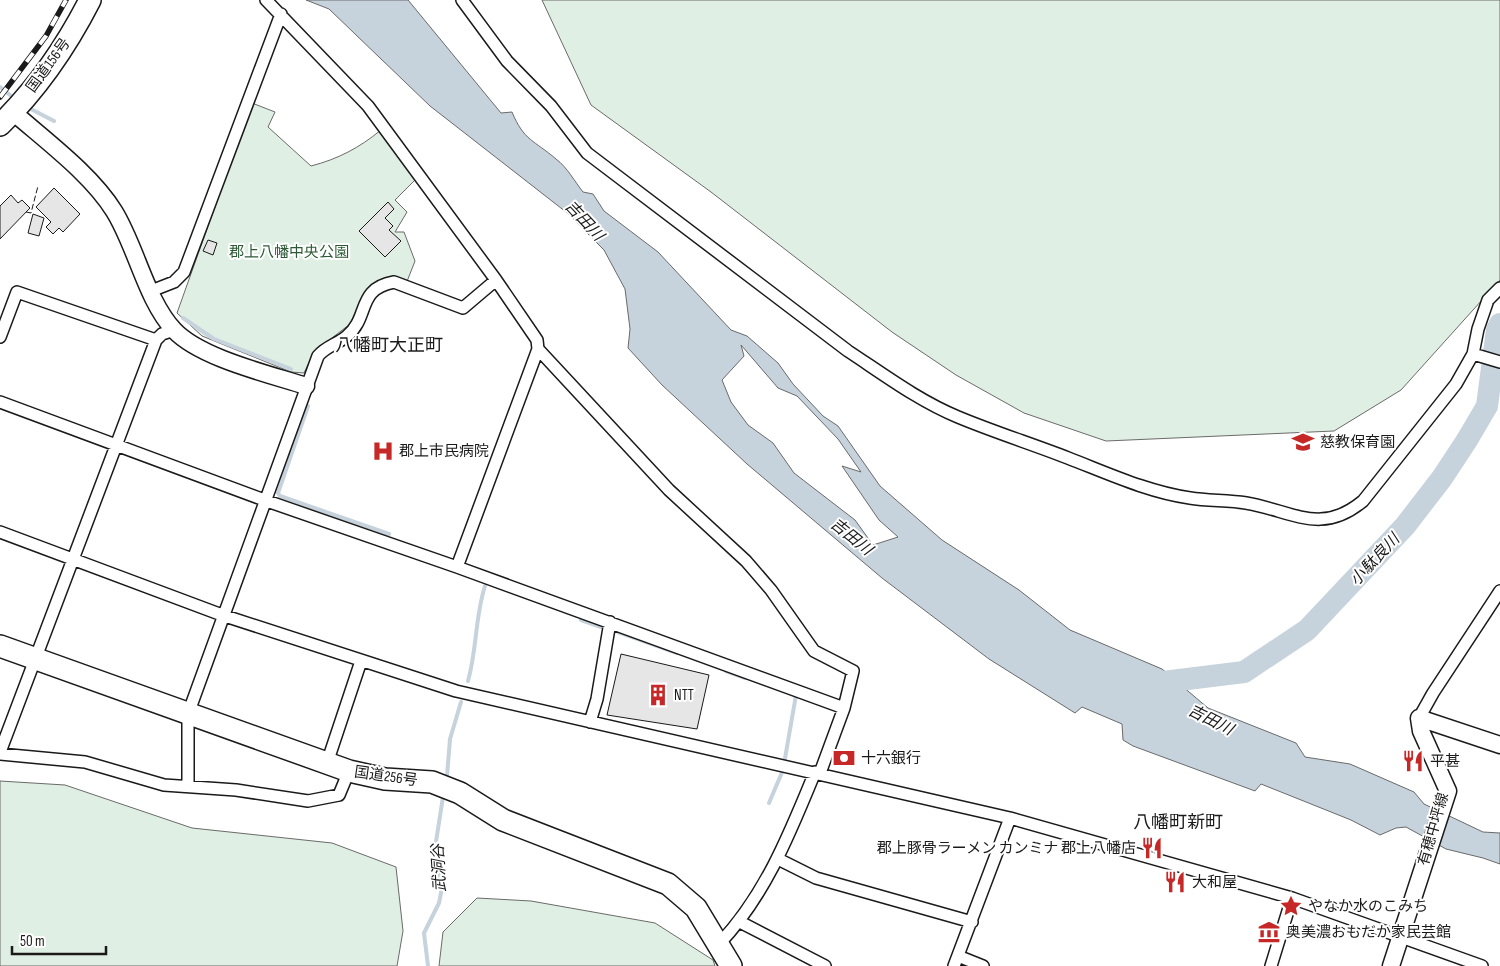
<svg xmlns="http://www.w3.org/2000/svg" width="1500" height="966" font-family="'Sofia Sans Condensed','Noto Sans JP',sans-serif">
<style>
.green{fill:#e0efe3;stroke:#6a6a6a}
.water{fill:#c6d2dc;stroke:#6a6a6a;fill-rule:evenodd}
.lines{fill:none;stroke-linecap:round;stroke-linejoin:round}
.stream{stroke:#c6d2dc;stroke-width:4}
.river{stroke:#c6d2dc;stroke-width:22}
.building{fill:#e6e6e6;stroke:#1a1a1a}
.street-casing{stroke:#1a1a1a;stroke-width:14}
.secondary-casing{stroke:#1a1a1a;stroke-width:19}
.highway-casing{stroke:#1a1a1a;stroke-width:24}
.street{stroke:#fff;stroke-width:11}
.secondary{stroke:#fff;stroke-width:16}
.highway{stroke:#fff;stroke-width:21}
.rail-casing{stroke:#1a1a1a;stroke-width:5.5}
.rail{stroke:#fff;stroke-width:4;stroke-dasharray:11;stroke-linecap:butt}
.fence{stroke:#1a1a1a;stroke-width:1;stroke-dasharray:6 2.5;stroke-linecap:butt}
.labels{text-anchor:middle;stroke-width:4;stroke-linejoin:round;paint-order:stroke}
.street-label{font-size:15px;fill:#1a1a1a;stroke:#fff}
.park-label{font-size:15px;fill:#2b5a34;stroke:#fff}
.poi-label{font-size:15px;fill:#1a1a1a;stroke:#fff;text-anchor:start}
.water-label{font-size:16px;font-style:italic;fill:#1a1a1a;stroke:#fff}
.quarter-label{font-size:18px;fill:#1a1a1a;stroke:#fff}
</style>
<rect width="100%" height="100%" fill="#fff"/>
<path class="green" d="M542,0H1500V280L1401,390L1334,431L1106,441L1024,413L956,375L892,332L711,192L591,105Z
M252,103L275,112L268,127L311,166C338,159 359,148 381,130L417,178L395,200L407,212L395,232H404L415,261L406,284L387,279L371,286L363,296L350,324L314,352L304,373L291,372L202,336L177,313Z
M0,781L65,785L192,828L332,843L396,867L403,931L397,966H0Z
M477,898L531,901L655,923L713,960L715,966H439L443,932Z"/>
<path class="water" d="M306,0H408L501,113L512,112C524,141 534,140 556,159C567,167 575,182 583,192L593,194L604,211L658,252L731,330L747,336L778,363L793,384L823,416L838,426L880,486L942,540L1019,590L1070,630L1162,669L1208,708L1296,743L1305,757L1350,764L1414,792L1424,804L1483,832L1500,833V864L1483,858L1446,849L1406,827L1396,828L1380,835L1351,820L1261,784L1255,791L1133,746L1123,740L1122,724L1082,707L1075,713L989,659L882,578L747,464L662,385L628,348L630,329L625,289L604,250L566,212L430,106L329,9ZM741,345L778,388L797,396L838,439L861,472L842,466L879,520L898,537L873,545L855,520L794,473L773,443L748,425L731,402L722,380L744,356Z"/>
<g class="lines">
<path class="stream" d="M0,87L15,99
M27,107L54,121
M183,318L214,339L291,369
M308,406L278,493L280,496L389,534
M581,620L601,627
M618,632L677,653
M726,671L745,678
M468,681C477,649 475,617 485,586
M447,776L450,739L461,702
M769,803L783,770L796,695
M428,966L424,933L439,903L442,888L435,848L443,797"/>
<path class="river" d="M1147,684L1244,672L1307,630L1405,526L1442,478L1467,440L1487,406L1497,330L1500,324"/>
</g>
<path class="building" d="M54,188L80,214L63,232L59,228L53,234L46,227L51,222L36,207Z
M11,195L18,203L22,200L30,208L0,239V206Z
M388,202L394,209L385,218L393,226L389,230L401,241L385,257L359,231Z
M33,214L44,218L39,236L28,233Z
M208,240L217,243L213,255L203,251Z
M621,654L709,675L697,729L607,715Z"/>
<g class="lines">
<g class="street-casing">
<path id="street" d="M266,0L368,106L496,280L537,340L538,349L669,490L746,561L771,590L814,651L853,671L844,708L820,773
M462,0L507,61L551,106L587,153L848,351C883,374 919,401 958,417C994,432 1032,444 1068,458C1107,473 1148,492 1190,498C1208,501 1228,500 1246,503C1293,511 1321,536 1363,501L1456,384L1473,354L1478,329L1488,300L1500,288
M151,291L174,282L184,272L281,14
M0,337L17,292L156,340
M1473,354L1500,362
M0,402L267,501L457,567L844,708
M0,532L222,615L456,691L1010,818L1292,898L1482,966
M457,567L538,349
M1419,718L1433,693L1500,591
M590,722L597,699L610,622
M0,752L156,340L162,334L174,330
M0,754L85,762L164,785L236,790L308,801L339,795L349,771
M327,763L361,661
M188,786V714L318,356C326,346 338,344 347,336C370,317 356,289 394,282L463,308L496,280
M778,859L816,878L972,922
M740,922L825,966
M719,944C765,896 790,833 815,772
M958,956L983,966
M954,966L1010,818
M1271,966L1292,898"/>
</g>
<g class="secondary-casing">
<path id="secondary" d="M13,112C46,141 91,174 114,211C136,246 146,300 174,330C200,358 269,374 306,386
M1391,966L1448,791L1421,731L1419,718L1500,745"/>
</g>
<g class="highway-casing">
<path id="highway" d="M0,125C36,90 67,45 90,0
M0,646L349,771L385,779L432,782L460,793L503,820L668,884L696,908L731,966"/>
</g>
<use href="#street" class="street"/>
<use href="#secondary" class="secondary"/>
<use href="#highway" class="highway"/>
<g class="rail-casing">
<path id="rail" d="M0,97L46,36L66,0"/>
</g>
<use href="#rail" class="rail"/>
<path class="fence" d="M26,212L31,213L38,186"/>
</g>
<defs>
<g id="school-bare" transform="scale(1.725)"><path d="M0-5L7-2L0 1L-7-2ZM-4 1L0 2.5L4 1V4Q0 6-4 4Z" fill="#c62828" stroke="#fff" stroke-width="2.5" paint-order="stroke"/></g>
<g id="hospital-bare" transform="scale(1.725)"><path d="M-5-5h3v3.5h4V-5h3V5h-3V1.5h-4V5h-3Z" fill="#c62828" stroke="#fff" stroke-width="2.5" paint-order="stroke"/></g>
<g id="building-bare" transform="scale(1.725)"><path d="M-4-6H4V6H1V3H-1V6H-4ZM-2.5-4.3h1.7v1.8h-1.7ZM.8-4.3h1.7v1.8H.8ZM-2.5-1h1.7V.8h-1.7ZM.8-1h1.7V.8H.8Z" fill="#c62828" stroke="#fff" stroke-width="2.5" paint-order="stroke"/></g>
<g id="bank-bare" transform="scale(1.725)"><path d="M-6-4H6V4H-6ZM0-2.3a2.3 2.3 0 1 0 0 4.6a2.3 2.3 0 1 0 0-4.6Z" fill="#c62828" stroke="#fff" stroke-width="2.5" paint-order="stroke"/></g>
<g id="restaurant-bare" transform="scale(1.725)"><path d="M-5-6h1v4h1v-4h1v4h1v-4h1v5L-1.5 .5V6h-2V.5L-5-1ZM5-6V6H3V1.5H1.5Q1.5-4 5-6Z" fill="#c62828" stroke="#fff" stroke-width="2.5" paint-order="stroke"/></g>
<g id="sight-bare" transform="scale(1.725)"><path d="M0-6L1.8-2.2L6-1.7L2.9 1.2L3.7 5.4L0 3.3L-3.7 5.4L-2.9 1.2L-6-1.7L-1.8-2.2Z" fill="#c62828" stroke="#fff" stroke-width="2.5" paint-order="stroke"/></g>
<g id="museum-bare" transform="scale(1.725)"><path d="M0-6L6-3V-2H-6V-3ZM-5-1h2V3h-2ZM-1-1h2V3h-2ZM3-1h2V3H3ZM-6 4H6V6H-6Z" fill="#c62828" stroke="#fff" stroke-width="2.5" paint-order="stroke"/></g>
</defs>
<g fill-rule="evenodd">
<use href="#school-bare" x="1303" y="442"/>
<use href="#hospital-bare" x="383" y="451"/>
<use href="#building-bare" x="658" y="695"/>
<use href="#bank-bare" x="844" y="758"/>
<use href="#restaurant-bare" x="1413" y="761"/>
<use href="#restaurant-bare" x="1152" y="848"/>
<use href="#restaurant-bare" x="1175" y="882"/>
<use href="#sight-bare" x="1291" y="906"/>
<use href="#museum-bare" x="1269" y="932"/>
</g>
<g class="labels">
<g class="street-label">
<text transform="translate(48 65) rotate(-54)" y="5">国道156号</text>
<text transform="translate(386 776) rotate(8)" y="5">国道256号</text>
<text transform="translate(1433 829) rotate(-74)" y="5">有穂中坪線</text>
</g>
<g class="park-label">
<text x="289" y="257">郡上八幡中央公園</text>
</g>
<g class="poi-label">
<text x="1320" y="447">慈教保育園</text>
<text x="399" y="456">郡上市民病院</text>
<text x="674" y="700">NTT</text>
<text x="861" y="763">十六銀行</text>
<text x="1430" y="766">平甚</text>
<text x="1136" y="853" text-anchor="end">郡上豚骨ラーメン カンミナ 郡上八幡店</text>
<text x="1192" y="887">大和屋</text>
<text x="1308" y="911">やなか水のこみち</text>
<text x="1286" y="937">奥美濃おもだか家民芸館</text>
</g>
<g class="water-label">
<text transform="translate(585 220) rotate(47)" y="6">吉田川</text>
<text transform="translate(852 536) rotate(39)" y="6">吉田川</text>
<text transform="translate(1374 559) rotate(-47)" y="6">小駄良川</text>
<text transform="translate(1211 719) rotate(27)" y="6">吉田川</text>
<text transform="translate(438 868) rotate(-93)" y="6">武洞谷</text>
</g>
<g class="quarter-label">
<text x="389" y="351">八幡町大正町</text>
<text x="1178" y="828">八幡町新町</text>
</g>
</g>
<path d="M12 946v8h94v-8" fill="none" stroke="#1a1a1a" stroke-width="2.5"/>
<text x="20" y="946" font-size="15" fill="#1a1a1a" stroke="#ffffff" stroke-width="4" paint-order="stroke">50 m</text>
</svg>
